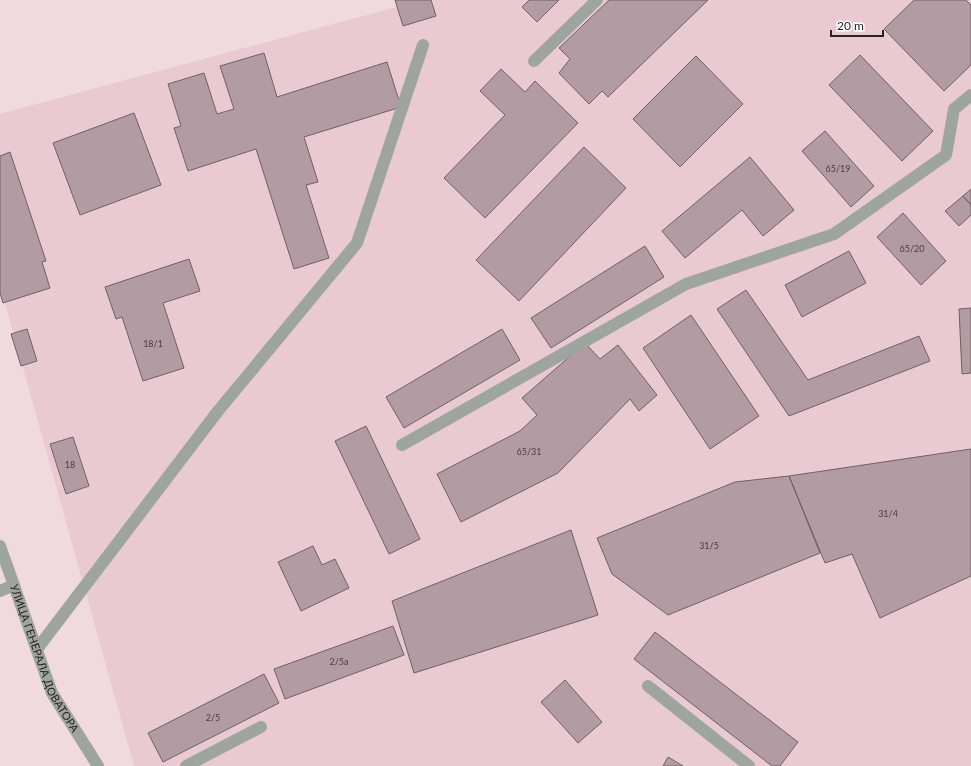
<svg xmlns="http://www.w3.org/2000/svg" width="971" height="766" font-family="Lato,sans-serif">
<style>
.built{fill:#e9cad3}
.building{fill:#b29ba2;stroke:#735f65}
.lines{fill:none;stroke-linecap:round;stroke-linejoin:round}
.minor{stroke:#9da59e;stroke-width:12}
.labels{text-anchor:middle;stroke-width:4;stroke-linejoin:round;paint-order:stroke}
.number-label{font-size:9px;fill:#4b4043}
.street-label{font-size:11px;fill:#292123;stroke:#fff}
</style>
<rect width="100%" height="100%" fill="#f1d9e0"/>
<path class="built" d="M422,0H971V766H134L0,285V114Z"/>
<path class="building" d="M395,0H431L436,16L403,26Z
M529,0H559L537,22L522,7Z
M609,0H708L608,97L602,91L589,104L559,73L570,59L559,48Z
M914,0H966L971,5V65L944,91L884,29Z
M264,53L277,97L387,62L401,107L304,137L318,182L306,185L329,258L294,269L256,149L188,171L174,128L181,126L168,84L204,73L217,114L234,109L220,66Z
M860,55L933,131L902,161L829,85Z
M696,56L743,104L680,167L633,119Z
M501,69L525,92L535,81L578,123L485,218L444,178L505,115L480,91Z
M134,113L161,185L80,215L53,143Z
M825,131L874,186L851,207L802,151Z
M584,147L626,188L519,301L476,260Z
M10,152L46,261L42,262L50,288L3,303L0,293V156Z
M750,157L794,210L763,236L742,210L685,258L662,231Z
M971,189V205L963,196Z
M963,196L971,205V215L959,226L945,211Z
M903,213L946,261L921,285L877,237Z
M645,246L664,277L551,348L531,318Z
M849,251L866,283L802,317L785,285Z
M189,259L200,291L163,303L184,368L143,381L122,317L116,319L105,287Z
M746,290L808,380L919,336L930,361L789,416L717,309Z
M971,308V373L962,374L959,309Z
M691,315L759,416L710,449L643,348Z
M27,329L37,361L21,366L11,334Z
M502,329L520,360L404,428L386,397Z
M585,343L600,359L618,345L657,395L639,411L630,399L558,473L461,522L437,474L520,431L537,415L522,398Z
M366,426L420,539L389,554L335,441Z
M73,437L89,486L66,494L50,444Z
M971,449V576L880,618L852,554L825,563L789,476Z
M789,476L820,553L668,615L612,574L597,538L735,482Z
M571,530L598,615L414,673L392,601Z
M313,546L322,565L335,559L349,588L301,611L278,562Z
M393,626L404,655L285,699L274,669Z
M655,632L798,742L780,766H772L634,659Z
M264,674L279,703L163,762L148,733Z
M565,680L602,722L578,743L541,702Z
M668,757L683,766H663Z"/>
<g class="lines">
<g class="minor">
<path d="M534,61L597,0"/>
<path d="M402,445L686,284L834,234L946,155L954,109L971,95"/>
<path id="s1" d="M0,546L52,693L98,766"/>
<path d="M0,591L14,585"/>
<path d="M37,649L218,411L357,243L423,45"/>
<path d="M648,686L749,766"/>
<path d="M186,766L261,727"/>
</g>
</g>
<g class="labels">
<g class="number-label">
<text x="838" y="172">65/19</text>
<text x="912" y="252">65/20</text>
<text x="153" y="347">18/1</text>
<text x="529" y="455">65/31</text>
<text x="70" y="468">18</text>
<text x="888" y="517">31/4</text>
<text x="709" y="549">31/5</text>
<text x="339" y="665">2/5а</text>
<text x="213" y="721">2/5</text>
</g>
<g class="street-label">
<text dy="4" stroke="none"><textPath href="#s1" startOffset="121">УЛИЦА ГЕНЕРАЛА ДОВАТОРА</textPath></text>
</g>
</g>
<path d="M831 30v6h52v-6" fill="none" stroke="#292123" stroke-width="2"/>
<text x="837" y="30" font-size="12" fill="#292123" stroke="#ffffff" stroke-width="3" paint-order="stroke">20 m</text>
</svg>
